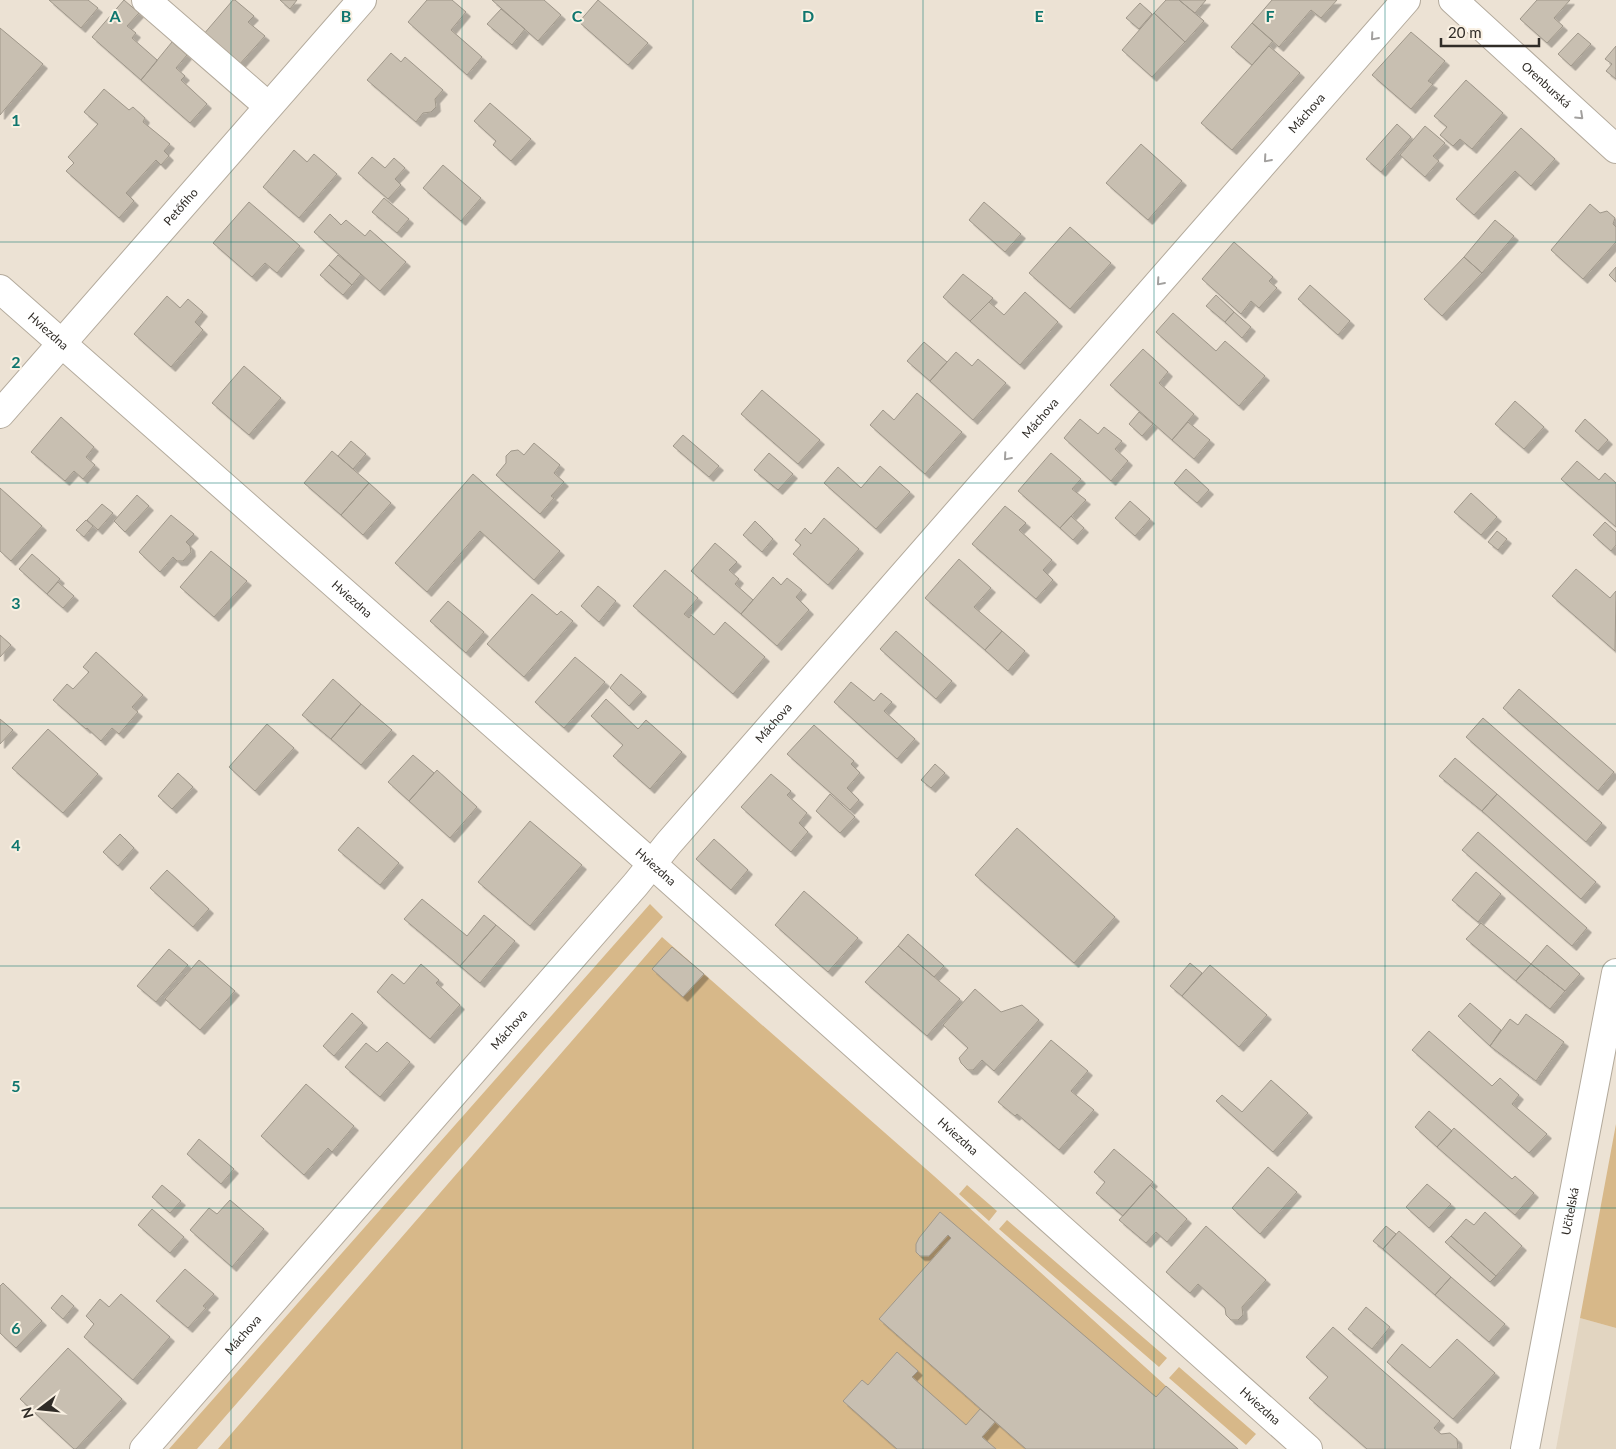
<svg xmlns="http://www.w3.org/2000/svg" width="1616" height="1449" font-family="Lato,sans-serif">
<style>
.built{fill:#e2d5c1}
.green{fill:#d7b889}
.building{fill:#c8bfb1;stroke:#9f978a;filter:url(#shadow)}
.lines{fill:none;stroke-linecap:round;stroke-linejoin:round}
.minor-casing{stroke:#b3aa9c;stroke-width:30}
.minor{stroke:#fff;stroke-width:28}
.oneway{stroke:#a2a09e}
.grid{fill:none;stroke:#0f766e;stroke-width:1;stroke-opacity:0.55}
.labels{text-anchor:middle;stroke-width:4;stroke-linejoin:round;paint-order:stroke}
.street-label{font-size:12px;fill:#302c27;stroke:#f9f0e2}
.grid-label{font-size:16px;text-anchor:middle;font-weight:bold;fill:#0f766e;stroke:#f9f0e2;stroke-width:4;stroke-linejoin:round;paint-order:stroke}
</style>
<defs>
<filter id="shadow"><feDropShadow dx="4.5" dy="4.5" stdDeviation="0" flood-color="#0004"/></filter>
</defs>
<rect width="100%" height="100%" fill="#ece2d4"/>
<path class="built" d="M1580,1318L1616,1328V1449H1556Z"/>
<path class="green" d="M650,904L663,917L546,1048L197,1449H169Z
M662,937L934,1176L1166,1386L1238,1449H218Z
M1616,1124V1328L1580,1318Z
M967,1185L997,1211L989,1221L959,1194Z
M1007,1220L1167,1358L1159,1367L999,1229Z
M1179,1367L1256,1434L1246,1445L1169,1378Z"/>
<path class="building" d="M49,0H88L98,8L81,28Z
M124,0L139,13L127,26L136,33L132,38L157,60V61L141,80L92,37Z
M233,0H235L254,16L248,22L265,36L238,66L203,35Z
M280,0H297L290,9Z
M427,0H452L466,12L451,30L482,57L467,75L408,22Z
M492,0H544L561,15L538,41Z
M598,0L648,43L628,65L579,22Z
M1166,0H1179L1204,21L1185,42L1154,13Z
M1179,0H1206L1195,13Z
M1272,0H1337L1321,18L1311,10L1279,47L1252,23Z
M1537,0H1570L1554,18L1563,26L1547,43L1520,19Z
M1140,3L1152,14L1139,29L1126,18Z
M501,9L525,29L512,45L487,24Z
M1154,13L1185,42L1152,77L1122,50Z
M1252,23L1273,41L1252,65L1231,47Z
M0,28L43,64L0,115Z
M1411,32L1445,61L1428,81L1433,84L1411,109L1372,75Z
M1578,33L1591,44L1571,66L1558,54Z
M172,42L187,55L176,68L185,76L181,80L207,104L190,123L141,80Z
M1269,46L1300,73L1232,150L1201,123Z
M1616,46V79L1606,71L1612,64L1605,59Z
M391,53L401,62L405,57L443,90L435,99L436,107L431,112L423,113L416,122L367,80Z
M1466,80L1503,113L1472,149L1460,139L1453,146L1440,135L1447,127L1434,116Z
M104,89L129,110L133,107L145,118L143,122L170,144L164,151L169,156L161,165L156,160L126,193L134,201L119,218L66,171L74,163L68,157L98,124L84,112Z
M490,103L531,139L511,161L493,145L496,141L474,121Z
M1397,124L1411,137L1381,172L1366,159Z
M1425,126L1445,143L1433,156L1439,161L1425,177L1400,155Z
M1521,128L1555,159L1531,186L1515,171L1474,215L1456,199Z
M1141,144L1182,181L1148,220L1106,183Z
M294,150L307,162L314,154L337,174L299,218L263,187Z
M372,157L385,168L394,158L405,168L395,179L401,185L388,199L358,173Z
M443,165L481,198L461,221L423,188Z
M384,198L409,219L397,233L372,212Z
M249,202L300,246L277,273L265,263L252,277L213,243Z
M984,202L1021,234L1005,252L969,220Z
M1590,204L1600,213L1607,211L1615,218L1613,224L1616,227V242L1583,279L1551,250Z
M330,214L341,225L346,220L365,236L370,230L406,262L380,291L314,232Z
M1495,220L1514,236L1482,273L1464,257Z
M1070,227L1111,263L1070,309L1029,273Z
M1234,242L1273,277L1269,281L1277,288L1259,308L1251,301L1241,314L1202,279Z
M338,255L361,274L352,285L329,265Z
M1464,257L1482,273L1442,316L1424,299Z
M329,265L352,285L343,295L320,275Z
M1616,267V282L1609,275Z
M963,274L993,298L970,321L943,297Z
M1310,285L1350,321L1338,335L1298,299Z
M1025,292L1058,322L1020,365L970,321L989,302L1004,315Z
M1216,295L1234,312L1225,322L1206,306Z
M167,296L180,308L188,299L203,312L195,322L203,330L171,367L134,334Z
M1234,312L1251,327L1242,338L1225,322Z
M1173,313L1216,351L1225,341L1265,376L1239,406L1156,332Z
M924,342L947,362L930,381L907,361Z
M1143,349L1168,372L1159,383L1194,414L1172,440L1110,385Z
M956,352L972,366L978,359L1006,383L973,420L930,381Z
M244,366L281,398L249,435L212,403Z
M762,390L820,440L798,464L741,414Z
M917,393L962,432L925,474L870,425L883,410L894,420Z
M1515,401L1544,427L1524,449L1495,424Z
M1139,412L1153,424L1142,436L1129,424Z
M61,417L94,447L86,457L95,465L83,479L74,471L65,481L31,452Z
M1080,419L1098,434L1104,427L1122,441L1115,449L1128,461L1111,481L1064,438Z
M1585,419L1608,440L1598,451L1575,431Z
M1188,422L1210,440L1194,459L1172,440Z
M683,435L719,466L709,477L673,446Z
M351,441L366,454L353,469L338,456Z
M534,443L560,465L554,473L564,482L551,496L554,498L540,514L496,475L506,463V456L511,451L518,450L524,455Z
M332,451L369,483L341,515L304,483Z
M769,453L793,474L778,490L754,470Z
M1051,453L1081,479L1072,489L1086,500L1060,528L1018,491Z
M1577,461L1599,480L1605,473L1616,483V527L1561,479Z
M880,466L910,492L876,529L824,483L838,467L861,488Z
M1186,469L1209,490L1197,503L1174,483Z
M473,474L560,551L534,580L480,531L427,592L395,563Z
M369,483L391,503L363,535L341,515Z
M0,488L42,526L11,561L0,551Z
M1471,493L1497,517L1481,535L1454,512Z
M137,495L149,506L125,532L114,521Z
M1130,501L1150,519L1135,536L1115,518Z
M102,504L113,513L98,530L87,520Z
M1005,506L1026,523L1019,530L1052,560L1043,570L1053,580L1036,599L972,544Z
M171,515L194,534L186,542L190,546L191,552L183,561H177L173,557L160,572L139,552Z
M1071,516L1084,528L1073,540L1060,528Z
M824,518L859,549L828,585L793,554L801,545L795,540L805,528L811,534Z
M86,520L93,526L84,537L76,530Z
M755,521L773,539L762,552L743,535Z
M1605,522L1616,532V545L1611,551L1593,535Z
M1497,531L1507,539L1498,550L1488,542Z
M715,543L737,562L729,570L739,579L735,584L753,600L741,614L691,571Z
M211,551L247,581L214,617L180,587Z
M32,554L60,579L47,594L19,569Z
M959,559L991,588L974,607L1002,631L985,650L925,598Z
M1576,569L1610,598L1616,591L1615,651L1552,596Z
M665,570L698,598L684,614L689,618L691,615L714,635L725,622L765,657L733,694L633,606Z
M773,577L781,585L787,578L802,590L796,597L809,610L777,646L741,614Z
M58,582L74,596L63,608L47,594Z
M598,586L616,601L599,622L581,606Z
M532,594L557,615L561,611L573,621L524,677L487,644Z
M448,601L484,632L466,653L430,621Z
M896,631L952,681L936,699L880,649Z
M1002,631L1025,651L1008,671L985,650Z
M0,635L11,645L0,657Z
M96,652L143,695L132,707L138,712L119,734L112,728L101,741L87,728L86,729L53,700L67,684L73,689L89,672L83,667Z
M575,657L605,682L564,728L535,702Z
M621,674L642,692L629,706L610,688Z
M333,679L361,704L331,739L302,715Z
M851,682L874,701L881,693L892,702L884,711L915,739L897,759L834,702Z
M1519,689L1614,772L1598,791L1503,708Z
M606,699L638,729L646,720L682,752L650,789L613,756L623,745L591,716Z
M361,704L392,730L361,765L331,739Z
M1483,718L1602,823L1586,842L1466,737Z
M0,719L13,730L0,744Z
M267,724L294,748L255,791L229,767Z
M814,725L854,761L851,764L860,773L847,788L859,800L850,810L787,754Z
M48,729L98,774L63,813L12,768Z
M413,755L434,773L409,801L388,782Z
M1455,758L1497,794L1482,811L1439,776Z
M935,764L945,773L931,788L921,780Z
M437,770L477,807L450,838L409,801Z
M178,773L193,787L172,809L158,796Z
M771,774L791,791L787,795L807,813L799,823L808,832L791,852L741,807Z
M830,794L855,817L840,833L816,811Z
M1497,794L1596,882L1581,899L1482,811Z
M530,821L582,865L530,926L478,882Z
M358,827L399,863L380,885L338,850Z
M1017,828L1115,917L1074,963L975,875Z
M1478,832L1587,928L1572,946L1462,850Z
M120,834L134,848L118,866L103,852Z
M714,839L748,870L731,890L696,859Z
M167,870L209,909L193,927L150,888Z
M1476,872L1501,894L1478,922L1452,900Z
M804,891L858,938L828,972L775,925Z
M422,899L467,936L484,915L496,925L460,966L404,919Z
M1481,923L1531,964L1516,981L1466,939Z
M496,925L515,941L480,983L460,966Z
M908,934L944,966L934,977L898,946Z
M1547,945L1580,974L1565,991L1531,964Z
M898,946L960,999L927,1036L865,982Z
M672,947L704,974L683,997L652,969Z
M169,949L188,965L156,1002L137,986Z
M199,960L235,991L200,1030L165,999Z
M1190,963L1202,973L1182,996L1170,986Z
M421,964L439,980L436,983L460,1005L430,1039L377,992L392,974L404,984Z
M1531,964L1565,991L1550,1009L1516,981Z
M1210,965L1267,1015L1239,1047L1182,996Z
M975,989L1001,1012L1022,1005L1039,1020L994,1071L982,1060L973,1070H968L961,1063L959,1058L968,1048L943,1025Z
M1470,1003L1501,1030L1490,1046L1458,1016Z
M352,1013L363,1023L334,1056L323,1046Z
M1526,1014L1564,1042L1536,1081L1490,1046L1510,1019L1518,1025Z
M1429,1031L1492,1086L1500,1078L1519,1095L1512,1104L1547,1134L1529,1153L1412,1050Z
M1051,1040L1088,1071L1071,1091L1094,1110L1059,1150L1017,1114L1015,1116L998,1102Z
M387,1042L410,1062L380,1097L345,1067L366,1043L377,1052Z
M1271,1080L1308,1113L1273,1152L1216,1101L1222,1095L1242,1112Z
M306,1084L354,1126L332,1152L328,1148L304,1175L261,1136Z
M1429,1111L1452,1131L1437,1147L1415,1127Z
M1454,1128L1512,1179L1515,1176L1534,1193L1515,1215L1437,1147Z
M199,1139L234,1169L221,1184L187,1154Z
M1114,1149L1153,1182L1123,1216L1096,1193L1105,1182L1094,1172Z
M1268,1167L1297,1192L1260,1234L1232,1208Z
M1427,1184L1451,1204L1429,1228L1406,1207Z
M162,1185L181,1201L170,1213L152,1197Z
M1150,1185L1187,1219L1167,1242L1156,1232L1146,1243L1119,1220Z
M230,1200L264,1229L232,1267L190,1230L209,1208L217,1214Z
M152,1209L184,1237L170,1253L138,1225Z
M940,1212L1156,1397L1166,1386L1238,1449H1026L879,1319L951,1238L948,1235L929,1256H920L916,1252V1244L919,1238Z
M1485,1212L1522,1246L1496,1276L1451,1236L1466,1219L1474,1225Z
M1206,1226L1266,1280L1242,1307L1243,1315L1238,1320H1231L1226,1315L1225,1308L1198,1284L1190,1293L1166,1272Z
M1386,1226L1396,1234L1383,1249L1373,1241Z
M1399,1231L1451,1277L1435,1295L1383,1249Z
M1451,1236L1496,1276L1490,1282L1445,1242Z
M185,1269L214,1294L203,1306L206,1308L188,1328L156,1301Z
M1451,1277L1505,1324L1489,1342L1435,1295Z
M3,1283L42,1321L16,1348L0,1333V1286Z
M121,1294L170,1337L133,1380L84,1337L94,1324L86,1316L100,1299L109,1307Z
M62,1295L74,1306L63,1319L51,1308Z
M1366,1307L1390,1327L1372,1349L1348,1329Z
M1333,1327L1440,1421L1434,1428L1441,1434L1450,1433L1457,1439L1458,1449H1367L1309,1398L1328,1377L1306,1357Z
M1457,1339L1495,1373L1453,1419L1387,1362L1402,1344L1430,1368Z
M68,1348L122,1399L76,1449H74L20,1399Z
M897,1352L918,1371L912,1377L966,1425L980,1409L995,1422L982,1437L996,1449H897L843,1401L862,1380L868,1385Z"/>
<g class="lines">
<g class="minor-casing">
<g id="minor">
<path d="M146,0L268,106"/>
<path id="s1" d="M1453,0L1616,149"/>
<path id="s2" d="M0,289L652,864L1308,1449"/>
<path id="s3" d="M0,414L362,0"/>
<path id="s4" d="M144,1449L636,884L668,844L1406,0"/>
<path id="s5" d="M1525,1449L1616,973"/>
</g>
</g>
<use href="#minor" class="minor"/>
</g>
<defs><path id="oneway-chevron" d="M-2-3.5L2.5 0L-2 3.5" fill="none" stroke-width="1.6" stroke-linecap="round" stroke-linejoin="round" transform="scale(1.25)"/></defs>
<g class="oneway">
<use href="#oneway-chevron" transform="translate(1374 37) rotate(131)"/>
<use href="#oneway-chevron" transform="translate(1580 116) rotate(43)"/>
<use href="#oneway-chevron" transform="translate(1267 159) rotate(131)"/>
<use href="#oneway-chevron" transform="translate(1160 282) rotate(131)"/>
<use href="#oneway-chevron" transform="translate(1007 457) rotate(131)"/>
</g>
<path class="grid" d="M231,0V1449M462,0V1449M693,0V1449M923,0V1449M1154,0V1449M1385,0V1449M0,242H1616M0,483H1616M0,724H1616M0,966H1616M0,1208H1616"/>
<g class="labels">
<g class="street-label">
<text dy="4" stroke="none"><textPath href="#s1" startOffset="126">Orenburská</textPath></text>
<text dy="4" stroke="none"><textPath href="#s4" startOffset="1771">Máchova</textPath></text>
<text dy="4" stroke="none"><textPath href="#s3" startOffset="275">Petőfiho</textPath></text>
<text dy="4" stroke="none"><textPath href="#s2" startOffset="64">Hviezdna</textPath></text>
<text dy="4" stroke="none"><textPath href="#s4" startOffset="1366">Máchova</textPath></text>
<text dy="4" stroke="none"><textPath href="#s2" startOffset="469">Hviezdna</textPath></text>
<text dy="4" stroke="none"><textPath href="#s4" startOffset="961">Máchova</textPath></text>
<text dy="4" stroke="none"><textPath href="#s2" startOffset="874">Hviezdna</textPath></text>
<text dy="4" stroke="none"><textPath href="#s4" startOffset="556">Máchova</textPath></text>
<text dy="4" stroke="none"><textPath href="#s2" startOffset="1279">Hviezdna</textPath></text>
<text dy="4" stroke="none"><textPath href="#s5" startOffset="242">Učiteľská</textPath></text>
<text dy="4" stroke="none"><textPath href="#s4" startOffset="151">Máchova</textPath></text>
<text dy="4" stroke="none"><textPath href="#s2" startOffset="1684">Hviezdna</textPath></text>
</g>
</g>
<g class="grid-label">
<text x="115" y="22">A</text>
<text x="346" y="22">B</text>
<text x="577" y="22">C</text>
<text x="808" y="22">D</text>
<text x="1039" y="22">E</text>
<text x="1270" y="22">F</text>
<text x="16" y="126">1</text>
<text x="16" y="368">2</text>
<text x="16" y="609">3</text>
<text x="16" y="851">4</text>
<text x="16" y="1092">5</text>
<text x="16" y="1334">6</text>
</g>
<g transform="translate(40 1409) rotate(254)" stroke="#f9f0e2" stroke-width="4" paint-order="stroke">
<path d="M0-4L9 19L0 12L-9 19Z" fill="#302c27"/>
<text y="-8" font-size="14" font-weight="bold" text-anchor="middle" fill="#302c27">N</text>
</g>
<path d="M1441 38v8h98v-8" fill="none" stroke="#302c27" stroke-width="2.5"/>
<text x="1448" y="38" font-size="15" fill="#302c27" stroke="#f9f0e2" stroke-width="4" paint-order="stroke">20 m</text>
</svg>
